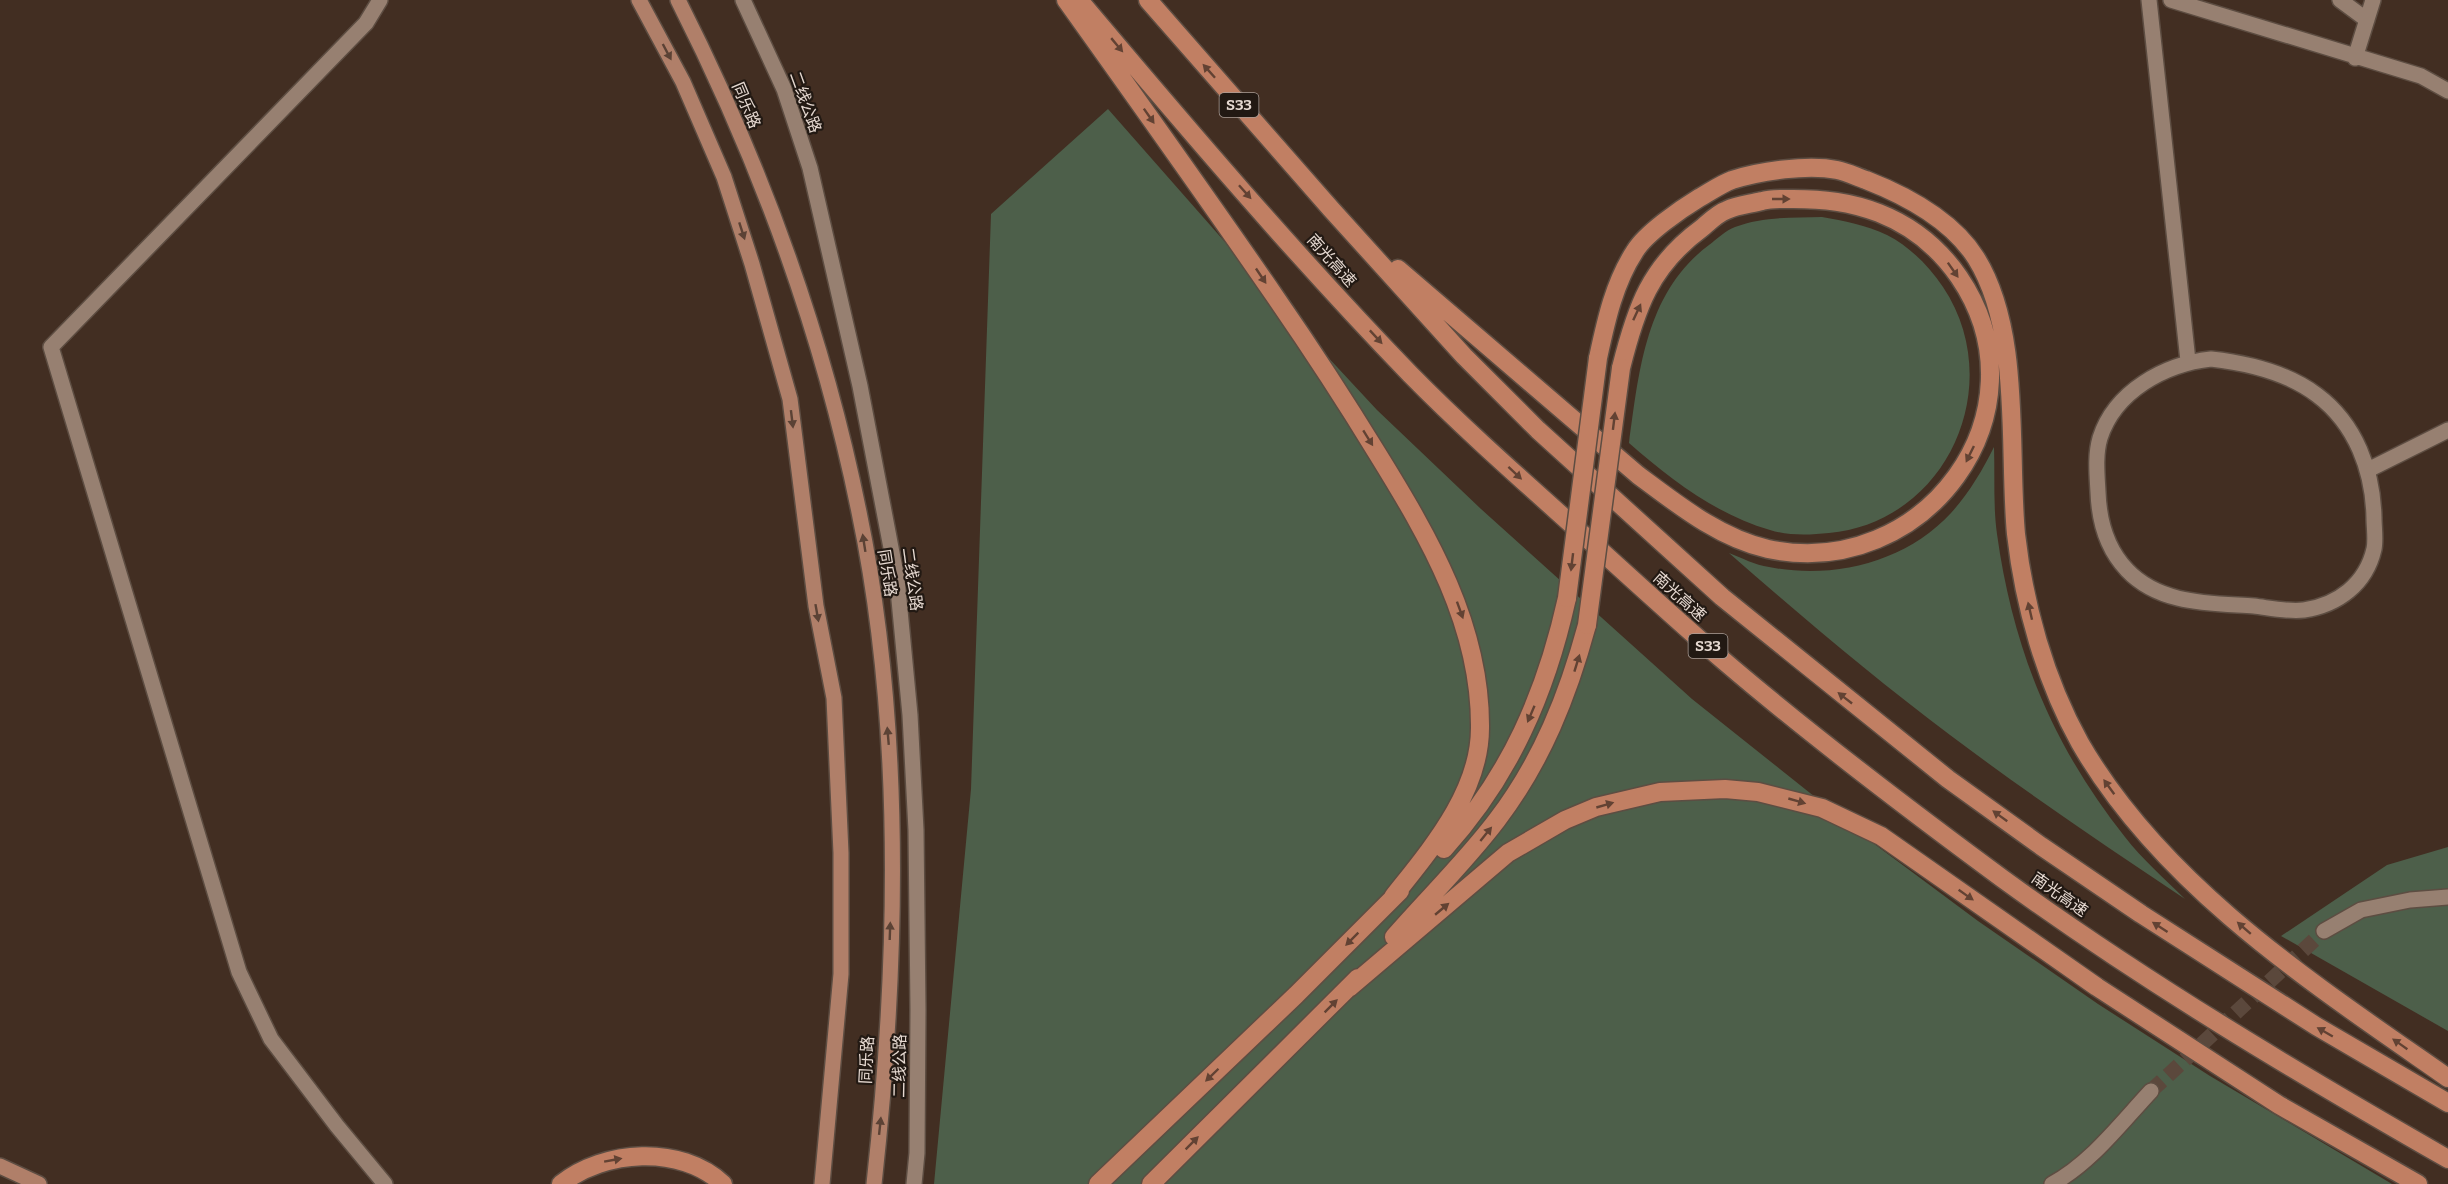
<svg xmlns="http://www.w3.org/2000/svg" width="2448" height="1184" font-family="Bitter,'Noto Sans SC',serif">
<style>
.forest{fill:#4d5f4a}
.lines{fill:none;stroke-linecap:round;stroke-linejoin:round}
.street-tunnel{stroke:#5b483c;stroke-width:15;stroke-dasharray:15 8;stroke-linecap:butt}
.street-casing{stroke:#5d4d42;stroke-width:18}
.primary-casing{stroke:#5d4d42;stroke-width:18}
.highway-casing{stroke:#5d4d42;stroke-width:21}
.street{stroke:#978071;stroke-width:15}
.primary{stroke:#b07f69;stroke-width:15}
.highway{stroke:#c17f63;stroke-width:18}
.highway-bridge-casing{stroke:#5d4d42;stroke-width:21;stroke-linecap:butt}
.highway-bridge{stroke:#c17f63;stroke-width:18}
.oneway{fill:#624233}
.oneway2{fill:#5b4235}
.labels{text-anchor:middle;stroke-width:4.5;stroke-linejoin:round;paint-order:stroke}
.shield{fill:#221913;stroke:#ab9f98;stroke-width:1.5}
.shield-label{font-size:15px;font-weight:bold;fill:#e6d9d1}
.street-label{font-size:16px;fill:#e6d9d1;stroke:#221913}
</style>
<rect width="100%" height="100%" fill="#422e22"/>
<path class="forest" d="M1108,109L1298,325L1377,410L1481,509L1692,699L1869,840L1978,921L2098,1004L2210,1076L2392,1184H934L971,789L991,214Z
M1822,217C1844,221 1866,225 1887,235C1909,246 1929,266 1943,287C2008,384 1948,522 1829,533C1810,535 1789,536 1770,530C1717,515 1670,479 1629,443C1639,370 1646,292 1709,245C1717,239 1726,230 1735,227C1763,216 1793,218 1822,217Z
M1994,447C1995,476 1993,506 1997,534C2013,649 2052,745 2125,837C2142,859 2165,879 2185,899C2106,846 2027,793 1950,735C1874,678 1801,616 1729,553C1742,558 1755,565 1769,567C1833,580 1906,562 1951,513C1969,493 1982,471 1994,447Z
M2448,847V1031L2281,936L2387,865Z"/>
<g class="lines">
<path class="street-tunnel" d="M2151,1091L2324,931"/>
<g class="street-casing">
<path id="street" d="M380,0L366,23L51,347L239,972L271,1039L337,1126L385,1184
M743,0L784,89L810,168L860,386L897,579L910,715L916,830L918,1010L917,1153L914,1184
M2149,0L2188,361
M2171,0L2421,76L2448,91
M2340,0L2367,20
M2355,58L2373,0
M2211,359C2247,363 2288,373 2317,395C2356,424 2373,471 2374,518C2374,527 2376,540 2374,549C2366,584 2338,605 2304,610C2288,612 2270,608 2254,606C2211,603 2160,605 2127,570C2107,549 2099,521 2098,492C2097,474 2095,455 2100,438C2115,391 2165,364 2211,359Z
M2368,470L2448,430
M2324,931L2361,910L2410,900L2448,897
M2052,1184C2091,1163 2121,1123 2151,1091"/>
</g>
<g class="primary-casing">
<path id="primary" d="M639,0L683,82L724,177L752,264L790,399L816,606L834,698L841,853V974L822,1184
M678,0C760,162 823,334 859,512C904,728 898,967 874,1184
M0,1166L39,1184"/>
</g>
<g class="highway-casing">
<path id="highway" d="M1066,0C1136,98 1206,196 1274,295C1310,347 1344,399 1377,453C1429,537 1481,626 1480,728C1480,793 1430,850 1393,897
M1079,0C1186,127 1294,254 1410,374C1467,432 1529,486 1589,540C1634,581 1679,622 1724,661C1814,738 1908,809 2003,879C2145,982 2296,1072 2448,1159
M1148,0L1331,209L1464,356L1538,430L1722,597L1948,779L2041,846L2141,914L2316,1026L2448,1103
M1398,269L1638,475C1677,504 1719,538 1768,549C1924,582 2051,412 1959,277C1939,248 1912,226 1879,213C1850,202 1824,199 1793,199C1783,199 1772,198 1762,201C1751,204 1737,205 1727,210C1718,213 1709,222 1702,228C1650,266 1636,308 1621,368
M1598,358C1606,321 1614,283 1635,251C1646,233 1681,209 1699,198C1710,192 1721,184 1732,180C1760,171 1808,164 1837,170C1847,172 1857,177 1866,180C1907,196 1952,220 1976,258C2022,332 2008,449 2016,534C2024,605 2045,680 2080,743C2163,887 2315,985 2448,1078
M1444,849C1510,776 1546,693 1567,598
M1394,937C1428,898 1466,861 1497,820C1542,761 1568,695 1587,625
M1349,988L1508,853L1565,820L1596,807L1660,792L1725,789L1758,792L1822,808L1881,836L2097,987L2279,1105L2418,1184
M561,1184C604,1150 680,1144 723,1184
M1098,1184L1296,995L1400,891
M1151,1184L1358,978"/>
</g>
<use href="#street" class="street"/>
<use href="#primary" class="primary"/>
<use href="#highway" class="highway"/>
<g class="highway-bridge-casing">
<path id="highway-bridge" d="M1567,598L1598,358
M1587,625L1621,368"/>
</g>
<use href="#highway-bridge" class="highway-bridge"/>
</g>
<defs><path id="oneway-solid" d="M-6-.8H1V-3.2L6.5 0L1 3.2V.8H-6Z" transform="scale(1.5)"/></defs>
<g class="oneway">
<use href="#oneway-solid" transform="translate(1117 45) rotate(50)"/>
<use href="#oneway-solid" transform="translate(1209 71) rotate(-132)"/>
<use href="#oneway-solid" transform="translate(1149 116) rotate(55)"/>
<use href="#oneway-solid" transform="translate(1245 192) rotate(48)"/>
<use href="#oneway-solid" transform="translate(1781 199)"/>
<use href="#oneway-solid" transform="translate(1953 270) rotate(55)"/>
<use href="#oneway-solid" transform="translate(1261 276) rotate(56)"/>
<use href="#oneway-solid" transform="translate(1637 312) rotate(-65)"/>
<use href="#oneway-solid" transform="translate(1376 337) rotate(47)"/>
<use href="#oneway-solid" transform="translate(1614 421) rotate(-83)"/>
<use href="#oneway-solid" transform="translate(1368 438) rotate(58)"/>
<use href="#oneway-solid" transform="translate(1970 454) rotate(116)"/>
<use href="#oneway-solid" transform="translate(1515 473) rotate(43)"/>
<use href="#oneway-solid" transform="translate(1572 562) rotate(97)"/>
<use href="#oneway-solid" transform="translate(1460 610) rotate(70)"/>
<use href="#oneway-solid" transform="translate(2030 611) rotate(-103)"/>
<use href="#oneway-solid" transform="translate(1577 663) rotate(-73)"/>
<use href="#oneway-solid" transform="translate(1845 698) rotate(-142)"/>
<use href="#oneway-solid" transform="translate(1531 714) rotate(113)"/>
<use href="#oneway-solid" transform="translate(2109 787) rotate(-126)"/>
<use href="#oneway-solid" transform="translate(1797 801) rotate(16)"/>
<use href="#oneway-solid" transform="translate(1605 805) rotate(-16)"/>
<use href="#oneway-solid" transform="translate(2000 816) rotate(-144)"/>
<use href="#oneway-solid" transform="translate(1486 834) rotate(-51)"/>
<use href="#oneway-solid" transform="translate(1966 895) rotate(35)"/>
<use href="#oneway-solid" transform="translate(1442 909) rotate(-40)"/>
<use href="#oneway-solid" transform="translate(2160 927) rotate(-147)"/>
<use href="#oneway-solid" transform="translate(2244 928) rotate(-139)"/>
<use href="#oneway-solid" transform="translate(1352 939) rotate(135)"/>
<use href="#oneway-solid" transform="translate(1331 1006) rotate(-45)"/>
<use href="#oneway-solid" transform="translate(2325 1032) rotate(-150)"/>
<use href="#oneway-solid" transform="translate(2400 1044) rotate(-145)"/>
<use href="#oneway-solid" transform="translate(1212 1075) rotate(136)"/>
<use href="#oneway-solid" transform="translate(1192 1143) rotate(-45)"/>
<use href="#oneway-solid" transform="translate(613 1160) rotate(-10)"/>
</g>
<g class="oneway2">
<use href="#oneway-solid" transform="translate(667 52) rotate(62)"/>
<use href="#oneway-solid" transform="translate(742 231) rotate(72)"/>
<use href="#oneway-solid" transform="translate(792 419) rotate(83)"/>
<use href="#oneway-solid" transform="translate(864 543) rotate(-99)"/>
<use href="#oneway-solid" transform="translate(817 613) rotate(80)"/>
<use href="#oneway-solid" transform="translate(888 736) rotate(-95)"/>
<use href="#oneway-solid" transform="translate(890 931) rotate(-88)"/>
<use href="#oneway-solid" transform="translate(880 1126) rotate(-84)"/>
</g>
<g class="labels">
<g class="shield">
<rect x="1219.5" y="93" width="39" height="24" rx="4.5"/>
<rect x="1688.5" y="634" width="39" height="24" rx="4.5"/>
</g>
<g class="shield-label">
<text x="1239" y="110">S33</text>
<text x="1708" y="651">S33</text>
</g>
<g class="street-label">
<text transform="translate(806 102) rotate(70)" y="6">二线公路</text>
<text transform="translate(747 105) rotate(67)" y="6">同乐路</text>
<text transform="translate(1332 260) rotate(48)" y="6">南光高速</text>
<text transform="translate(888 573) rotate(81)" y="6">同乐路</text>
<text transform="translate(913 579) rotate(82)" y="6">二线公路</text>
<text transform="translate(1680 596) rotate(42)" y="6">南光高速</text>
<text transform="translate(2060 894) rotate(35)" y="6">南光高速</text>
<text transform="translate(866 1060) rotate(-87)" y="6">同乐路</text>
<text transform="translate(899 1066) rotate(-89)" y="6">二线公路</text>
</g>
</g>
</svg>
